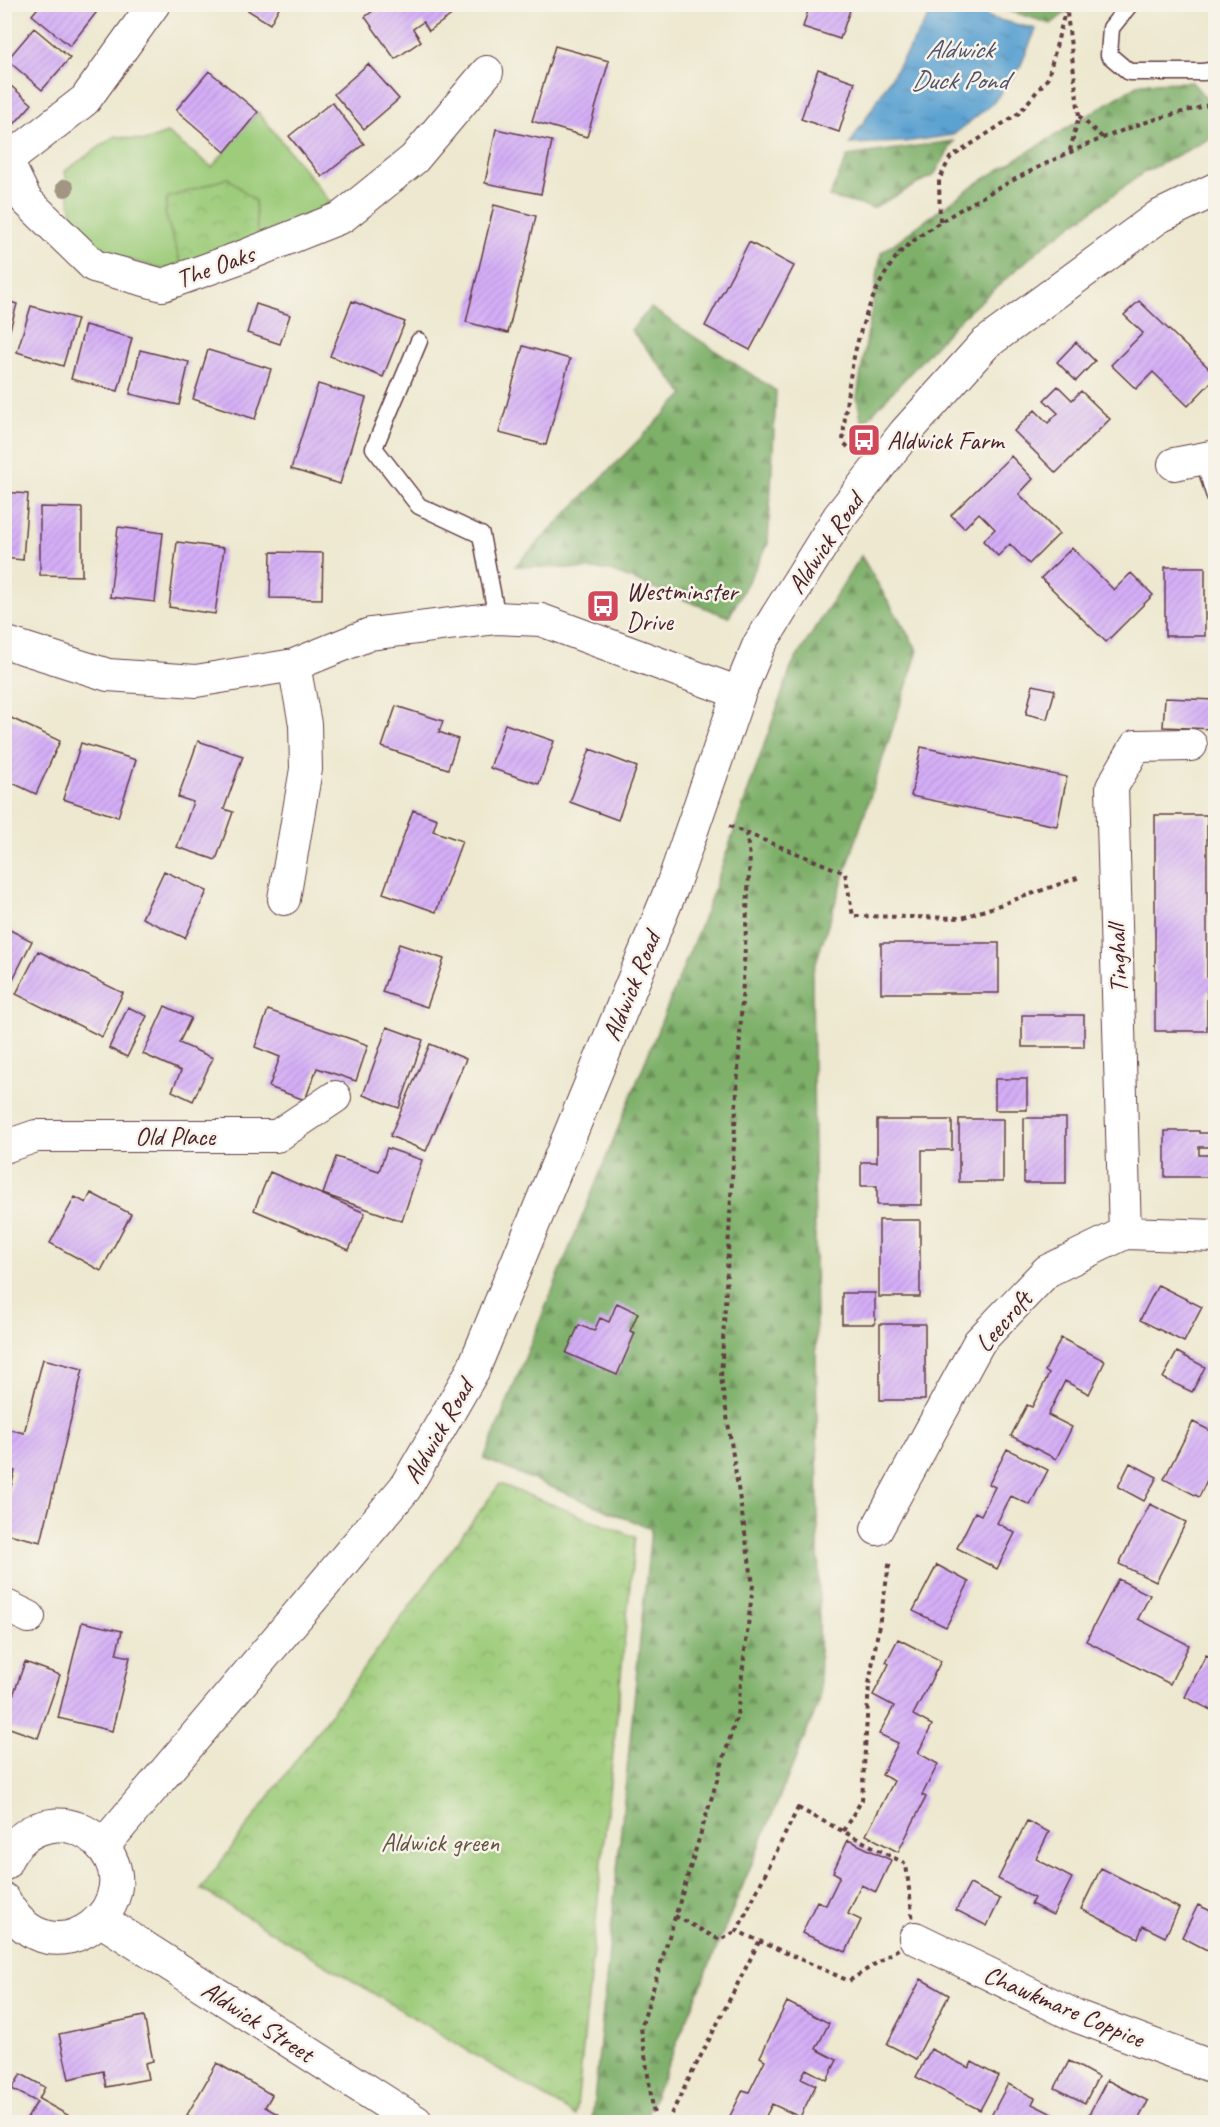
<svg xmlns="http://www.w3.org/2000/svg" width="1220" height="2127" font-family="Caveat,sans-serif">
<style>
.grass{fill:#9dcc7a;stroke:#747652;stroke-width:1.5}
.forest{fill:url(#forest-firs);stroke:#64684a;stroke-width:1.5}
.park{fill:url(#park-crowns);stroke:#747652;stroke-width:1.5}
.water{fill:url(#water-ripples);stroke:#52607e;stroke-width:1.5}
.building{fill:url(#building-hatch)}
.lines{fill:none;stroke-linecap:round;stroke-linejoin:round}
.service-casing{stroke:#623d44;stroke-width:19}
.minor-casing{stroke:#623d44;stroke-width:34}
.tertiary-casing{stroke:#623d44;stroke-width:35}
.path{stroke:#623d44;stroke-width:4;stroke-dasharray:4.5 4.5;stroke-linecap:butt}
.service{stroke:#fff;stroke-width:16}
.minor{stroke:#fff;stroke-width:32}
.tertiary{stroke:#fff;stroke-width:33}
.tree{fill:#a19682}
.labels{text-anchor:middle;stroke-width:5;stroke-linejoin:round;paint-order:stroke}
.street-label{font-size:26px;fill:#4a1f2b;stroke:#f7f3e8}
.poi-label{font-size:26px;fill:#4a1f2b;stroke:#f7f3e8;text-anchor:start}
.park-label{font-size:26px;fill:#635343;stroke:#f7f3e8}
.water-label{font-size:27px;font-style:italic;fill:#51536d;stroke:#f7f3e8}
</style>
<defs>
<pattern id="forest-firs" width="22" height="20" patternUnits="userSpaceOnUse" patternTransform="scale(1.5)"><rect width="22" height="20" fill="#7eb06a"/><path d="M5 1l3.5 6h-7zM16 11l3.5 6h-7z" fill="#698f57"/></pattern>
<pattern id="park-crowns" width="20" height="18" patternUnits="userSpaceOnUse" patternTransform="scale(1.5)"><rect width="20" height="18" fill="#9dcc7a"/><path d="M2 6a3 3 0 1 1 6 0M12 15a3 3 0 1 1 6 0" fill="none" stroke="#89af6a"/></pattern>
<pattern id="water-ripples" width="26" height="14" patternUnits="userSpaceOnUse" patternTransform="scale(1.5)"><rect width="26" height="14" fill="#5ba2d1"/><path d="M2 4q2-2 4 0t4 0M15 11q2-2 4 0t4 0" fill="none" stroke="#4d83aa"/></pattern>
<pattern id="building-hatch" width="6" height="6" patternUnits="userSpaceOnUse" patternTransform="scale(1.5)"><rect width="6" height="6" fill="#d4aef7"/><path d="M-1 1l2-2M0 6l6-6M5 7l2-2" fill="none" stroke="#b895d4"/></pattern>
</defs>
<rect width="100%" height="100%" fill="#f7f3e8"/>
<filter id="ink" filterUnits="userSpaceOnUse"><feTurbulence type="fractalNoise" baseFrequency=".0167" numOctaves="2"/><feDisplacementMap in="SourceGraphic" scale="12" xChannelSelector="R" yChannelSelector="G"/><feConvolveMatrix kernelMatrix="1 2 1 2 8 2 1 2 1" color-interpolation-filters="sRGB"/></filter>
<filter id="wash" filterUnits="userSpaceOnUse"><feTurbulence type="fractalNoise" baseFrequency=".008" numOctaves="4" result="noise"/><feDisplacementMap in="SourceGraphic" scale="24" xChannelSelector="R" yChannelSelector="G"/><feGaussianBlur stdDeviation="1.35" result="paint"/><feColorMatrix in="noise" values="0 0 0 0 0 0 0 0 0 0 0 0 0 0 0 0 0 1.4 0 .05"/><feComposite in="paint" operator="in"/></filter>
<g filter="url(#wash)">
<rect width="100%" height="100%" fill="#ede8cf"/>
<path class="grass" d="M258,112L334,207L165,270L111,255L74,228L65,171L115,136L145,141L167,133L212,167Z"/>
<path class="forest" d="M991,5H1075L1051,24Z
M1192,82L1215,109V136L1143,173L1042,247L957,322L862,425L857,397L881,253L974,185L1141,83Z
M954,141L934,175L873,208L829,197L848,156Z
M651,308L776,391L768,544L729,617L608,570L515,566L684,394L631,330Z
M861,556L918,651L812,974L820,1700L644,2122H592L651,1529L484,1459L707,909L792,665Z"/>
<path class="park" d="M228,178L255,201L258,243L182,267L165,213L167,198Z
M500,1484L635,1537L576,2116L201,1889Z"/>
<path class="water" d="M936,5H973L991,18L1036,29L1020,67L993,103L953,135L905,142L850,144Z"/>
<g id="blocks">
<path class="building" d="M41,4H103L70,46L32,15Z
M238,4H281L270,24Z
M382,4H453L457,11L429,31L423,22L413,29L421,41L395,59L365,17Z
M810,4H852L840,39L803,27Z
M34,28L70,58L42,90L7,60Z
M555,46L609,61L587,137L532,121Z
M368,64L399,99L364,129L334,94Z
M818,69L855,82L839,132L801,119Z
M209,71L258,112L225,152L176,110Z
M4,80L32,104L8,131L4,128Z
M332,102L364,144L322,177L289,136Z
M496,129L552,141L541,194L485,183Z
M494,205L536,216L508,333L466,322Z
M749,242L794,266L750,350L705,326Z
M4,300L17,304L5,348H4Z
M352,301L405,322L383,377L330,356Z
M1139,301L1215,374V378L1188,406L1153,372L1136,389L1111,365L1143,333L1124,315Z
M256,304L290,315L280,344L247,333Z
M31,306L77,319L63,366L17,352Z
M85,325L132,338L118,391L71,379Z
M1076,342L1095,361L1076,381L1057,362Z
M523,346L570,359L546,445L499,433Z
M140,350L189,362L179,405L130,394Z
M208,350L271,369L255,419L193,399Z
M318,384L366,398L340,484L291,469Z
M1058,386L1072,400L1081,391L1110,419L1056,473L1014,431L1035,410L1048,423L1058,413L1044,400Z
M1011,456L1033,479L1019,494L1059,534L1029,564L1010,544L998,556L983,541L995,529L979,513L964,528L951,515Z
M4,492L28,494L23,560L4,558Z
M40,507L82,508V576L40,575Z
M118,527L163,533L155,602L110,597Z
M177,542L224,548L215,614L169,607Z
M1072,548L1114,590L1131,573L1153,595L1106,642L1041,578Z
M271,552L323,553L322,599L270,598Z
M1165,567H1205V636H1165Z
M1033,685L1055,690L1047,719L1026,714Z
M1165,698L1215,700V729L1163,727Z
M396,706L443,721L439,732L458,739L448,769L382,747Z
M9,717L60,741L36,794L4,779V726Z
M505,724L554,741L539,784L490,768Z
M198,741L243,756L224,809L233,812L216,860L177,847L193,802L178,797Z
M81,743L136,760L118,817L63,799Z
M921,747L1067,777L1057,826L911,796Z
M590,749L637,767L618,820L570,802Z
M413,810L437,819L433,831L462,841L436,912L383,893Z
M1155,815H1207V977H1215V991H1207V1031H1155Z
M164,871L207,891L185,938L142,918Z
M4,927L32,941L9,987L4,984Z
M881,943H999V993H881Z
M399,944L444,959L427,1007L382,992Z
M38,951L123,993L102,1037L16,994Z
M165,1006L191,1018L179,1043L213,1058L193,1101L172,1091L181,1071L143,1054Z
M128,1007L147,1016L127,1057L109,1048Z
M268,1010L368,1045L356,1081L317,1068L305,1100L269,1087L280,1057L255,1047Z
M1022,1015H1084V1047H1022Z
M387,1027L423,1040L399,1108L363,1095Z
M430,1044L466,1059L426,1151L390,1136Z
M995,1079H1027V1110H995Z
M1024,1118H1066V1183H1024Z
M959,1119H1003V1182H959Z
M877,1120H952V1150H922V1205H877V1186H861V1162H877Z
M1165,1131H1199V1133H1215V1147H1199V1155H1215V1177H1165Z
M387,1148L422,1160L402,1221L323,1194L336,1157L379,1171Z
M270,1172L365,1213L349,1250L254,1210Z
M91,1193L131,1214L101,1271L50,1243L75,1197L86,1203Z
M879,1220H920V1297H879Z
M1158,1285L1202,1307L1184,1342L1140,1320Z
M842,1293H875V1324H842Z
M617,1303L638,1313L630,1331L635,1333L617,1375L566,1353L579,1325L594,1331L600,1318L609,1322Z
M880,1324H925V1400H880Z
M1061,1338L1105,1361L1089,1394L1065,1381L1048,1415L1072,1427L1056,1459L1011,1436L1027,1405L1032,1407L1049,1374L1045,1371Z
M1177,1352L1205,1367L1192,1392L1163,1378Z
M43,1359L83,1369L41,1542L4,1533V1514L15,1471L4,1468V1428L24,1433Z
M1193,1422L1215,1433V1463L1199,1497L1164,1479Z
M1007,1449L1048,1470L1030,1505L1011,1496L997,1523L1015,1533L997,1569L957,1548L975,1512L981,1515L995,1487L989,1484Z
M1130,1463L1157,1477L1144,1501L1118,1487Z
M1150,1504L1186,1522L1156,1582L1119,1564Z
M937,1565L969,1582L946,1627L913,1611Z
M1118,1579L1150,1595L1138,1619L1189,1645L1170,1684L1086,1641Z
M82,1622L122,1631L116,1654L130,1657L112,1731L58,1718Z
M898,1639L941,1661L913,1715L932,1725L918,1753L938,1764L922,1795L926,1797L898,1852L866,1835L894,1781L882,1775L898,1743L879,1734L894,1706L873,1695L889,1664L886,1662Z
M1206,1655L1215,1660V1712L1185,1697Z
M25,1662L60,1675L38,1738L4,1726V1721Z
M1027,1821L1049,1832L1036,1859L1072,1878L1053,1915L1031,1904L1034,1898L998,1879Z
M848,1840L891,1860L876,1892L861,1885L848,1914L861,1920L846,1952L802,1933L817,1901L826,1905L840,1876L833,1872Z
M1101,1868L1179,1908L1165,1937L1143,1926L1138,1938L1081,1909Z
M970,1884L1000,1899L987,1926L956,1910Z
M1198,1905L1215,1913V1948L1210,1945L1207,1950L1182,1937Z
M921,1979L949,1995L916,2059L887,2044Z
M787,2002L829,2023L816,2049L837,2060L827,2080L806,2069L801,2078L816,2085L800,2117L772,2104L763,2122H727L743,2090L749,2092L765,2060L760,2057Z
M144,2016L153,2061L145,2063L148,2079L106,2087L103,2071L69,2079L59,2034Z
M931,2049L969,2068L972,2062L998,2076L980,2110L916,2077Z
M1069,2061L1098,2077L1085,2103L1055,2088Z
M217,2063L272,2095L265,2107L291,2122H200L187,2115Z
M21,2074L45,2087L39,2099L80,2122H25L37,2102L12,2089Z
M1107,2080L1148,2101L1137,2122H1085Z
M1008,2084L1035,2098L1032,2104L1068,2122H998L990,2118Z"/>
</g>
</g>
<g filter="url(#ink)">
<use href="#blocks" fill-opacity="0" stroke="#623d44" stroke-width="1.5"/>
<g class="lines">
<g class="service-casing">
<path id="service" d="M1130,4L1111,28L1109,55L1129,72H1203L1216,70
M419,341L374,448L419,506L481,535L497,618
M1203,458L1216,500"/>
</g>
<g class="minor-casing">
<path id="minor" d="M7,161L26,200L94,266L163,285L244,256L342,217L414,159L487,72
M4,163L85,100L154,4
M1174,464L1216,456
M4,642L108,675L196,681L294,665L370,634L497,618L541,620L739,693
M284,899L306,769L305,724L294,665
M4,1147L36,1136H277L335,1097
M1125,1233L1112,787L1136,746L1191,745
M877,1529L979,1342L1047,1271L1125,1233L1216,1236
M4,1605L29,1617
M915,1938L1076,2016L1216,2068"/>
</g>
<g class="tertiary-casing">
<path id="tertiary" d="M103,1846L405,1488L473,1370L672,887L739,693L759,645L839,517L905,433L985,344L1158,217L1216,189
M4,1864C14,1841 31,1827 56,1825C71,1824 87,1831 97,1841C159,1899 52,1991 4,1900
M101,1920L416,2122"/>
</g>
<path class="path" d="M1067,13L1079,116L1069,154
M1079,116L1104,139
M940,221L939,180L950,158L1019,113L1048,78L1067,4
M848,447L843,442C847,378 858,309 897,256C909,241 946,218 963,208C1014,178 1076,147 1132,127C1159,117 1188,111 1216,103
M729,826L845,873L853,916L962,918L1080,877
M798,1808L906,1864L915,1938L849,1981L737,1931Z
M843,1831L862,1800L869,1684L890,1560
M675,1916L720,1940L737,1931
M655,2122L641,2028L737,1715L753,1585L721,1377L750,856L746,834
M667,2122L759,1942"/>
<use href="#service" class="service"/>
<use href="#minor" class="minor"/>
<use href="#tertiary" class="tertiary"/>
</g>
<circle class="tree" cx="65" cy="188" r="9"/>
</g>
<defs>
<g id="bus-square" transform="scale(1.725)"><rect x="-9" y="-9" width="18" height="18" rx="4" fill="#d1495b" stroke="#f7f3e8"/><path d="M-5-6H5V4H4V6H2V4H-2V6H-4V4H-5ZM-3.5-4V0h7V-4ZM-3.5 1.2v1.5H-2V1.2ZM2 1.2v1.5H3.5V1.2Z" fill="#fff"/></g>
</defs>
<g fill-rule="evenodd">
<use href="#bus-square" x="864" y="440"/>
<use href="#bus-square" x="603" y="606"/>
</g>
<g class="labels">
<g class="street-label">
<text transform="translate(215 266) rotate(-20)" y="9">The Oaks</text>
<text transform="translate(825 543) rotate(-56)" y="9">Aldwick Road</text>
<text transform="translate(1117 959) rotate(-92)" y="9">Tinghall</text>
<text transform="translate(631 986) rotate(-68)" y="9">Aldwick Road</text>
<text x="175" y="1145">Old Place</text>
<text transform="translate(1003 1321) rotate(-49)" y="9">Leecroft</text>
<text transform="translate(438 1431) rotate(-60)" y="9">Aldwick Road</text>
<text transform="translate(1064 2006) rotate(23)" y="9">Chawkmare Coppice</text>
<text transform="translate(258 2021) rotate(33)" y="9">Aldwick Street</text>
</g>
<g class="poi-label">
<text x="887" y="449">Aldwick Farm</text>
<text x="626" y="600">Westminster<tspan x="626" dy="30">Drive</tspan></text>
</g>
<g class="park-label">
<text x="440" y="1851">Aldwick green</text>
</g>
<g class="water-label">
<text x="959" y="58">Aldwick<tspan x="959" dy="31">Duck Pond</tspan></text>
</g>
</g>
<rect width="1220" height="2127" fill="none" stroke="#f7f3e8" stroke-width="24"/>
</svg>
